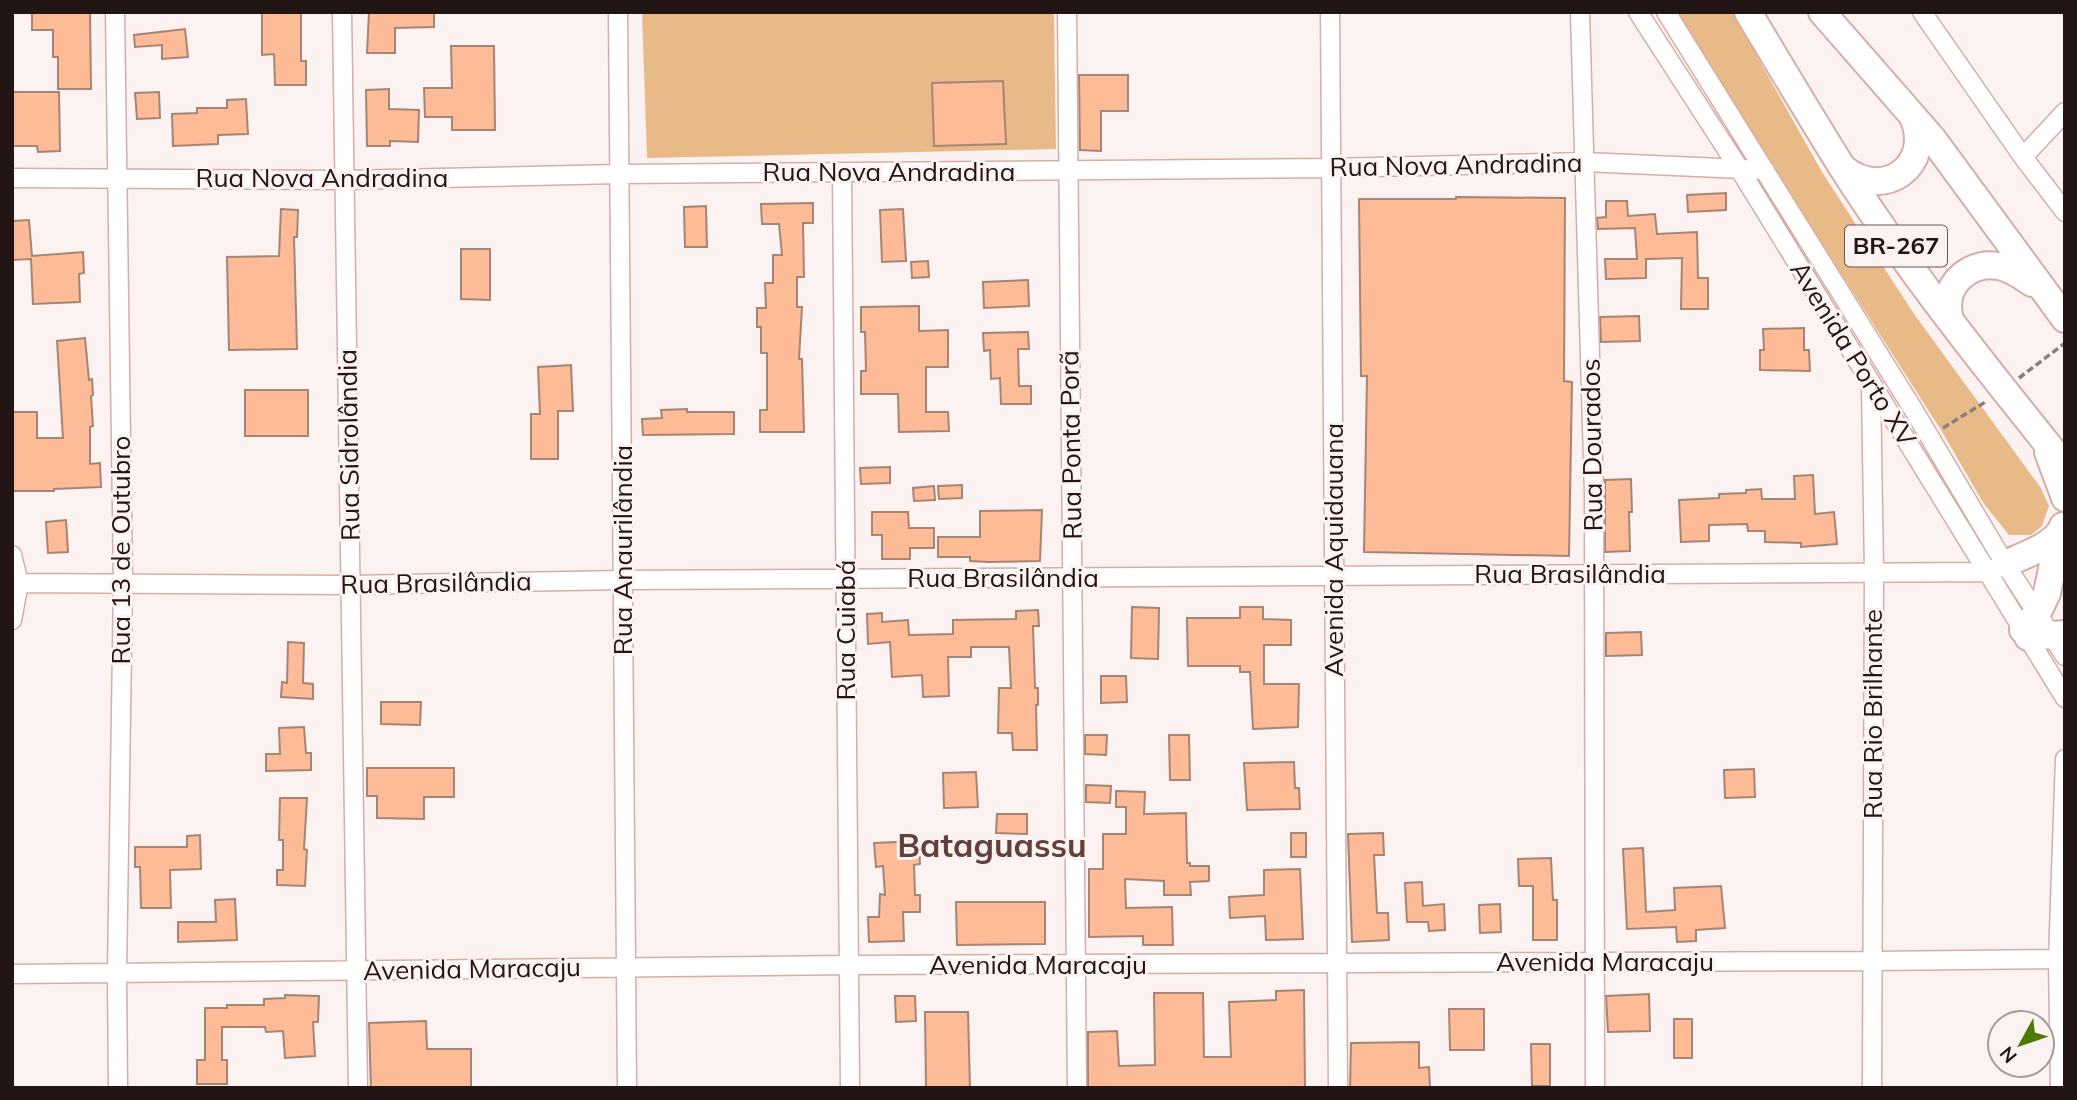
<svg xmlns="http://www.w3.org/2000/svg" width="2077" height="1100" font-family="Mulish,sans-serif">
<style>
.green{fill:#e7ba88}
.building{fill:#febb98;stroke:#a58574;stroke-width:2}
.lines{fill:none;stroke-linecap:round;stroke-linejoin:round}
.minor-casing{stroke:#d5aea7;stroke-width:21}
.highway-casing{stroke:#d5aea7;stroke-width:30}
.path{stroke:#8a7f7d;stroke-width:3.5;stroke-dasharray:7 3.5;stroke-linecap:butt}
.minor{stroke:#fff;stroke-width:18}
.highway{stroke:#fff;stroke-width:26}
.labels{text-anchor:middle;stroke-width:6;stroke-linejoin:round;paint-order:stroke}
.shield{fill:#fbf2f1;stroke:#645756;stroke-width:2}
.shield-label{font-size:24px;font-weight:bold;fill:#231513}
.street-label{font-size:26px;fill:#231513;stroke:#fbf2f1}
.district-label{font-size:33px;font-weight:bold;fill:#61403b;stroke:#fbf2f1}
</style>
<rect width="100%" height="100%" fill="#fbf2f1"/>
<path class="green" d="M642,12H1054L1056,149L647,158Z
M1674,12H1732L1822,172L1914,314L2041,488L2049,506L2042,526L2031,535H2009L1984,504L1941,430Z"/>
<path class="building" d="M32,12H90L91,89H58V57H53V30H32Z
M262,12H301V61H306V85H275L274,54L262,55Z
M369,12H434V27L395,28V53H367Z
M185,29L188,57L162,59V45L135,47L134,35Z
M451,46H494L495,130H452V117H425L424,88H452Z
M1079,75H1128V111H1101V151L1080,150Z
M1003,81L1006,144L934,146L932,83Z
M389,89V109L419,110L418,142L390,141V146H367L366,90Z
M12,92H59L60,151L38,152L37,146H12Z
M159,92L160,118L137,119L135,93Z
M246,99L248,134L218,135V144L173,146L172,114L197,113V108H227V100Z
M1726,193V210L1688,212L1687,195Z
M1456,197L1565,198L1564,381L1572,382L1569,556L1364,552L1367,376H1361L1359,199H1456Z
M1606,201H1627L1628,216L1655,214L1657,234L1697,232L1698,278H1708V309H1681L1682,258L1646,259V278L1606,279L1605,259H1637L1635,228L1598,229L1597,218L1606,217Z
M813,203V223H803L804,277H797V307H802L799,359H802L804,432H760V410H767V353H761V327H757V308H766L765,283H773V255H782L779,224H762L761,204Z
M706,206L707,247H685L684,207Z
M281,209L298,210L297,237H294L297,349L229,350L227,257L279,256Z
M903,209L906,261L882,262L880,210Z
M29,220L32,256L83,252L84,273L79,274L80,302L33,304L31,259L12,260V221Z
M461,249H490V300L461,299Z
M928,261L929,277L912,278L911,262Z
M1028,280L1029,306L984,308L983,282Z
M919,306V331L948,330V367H926V412H948L949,431L899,432L898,394H861V371H866L865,332H861V307Z
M1639,316L1640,341L1601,342L1600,317Z
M1804,328V350H1809L1810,371L1760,370V350H1764L1763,329Z
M1028,332L1029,349H1018L1019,386H1031V404H1001L1000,378L991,379L990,350L984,351L983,333Z
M85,338L89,380L92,379L93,395L91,396L93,426L90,427V464L100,463L101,487L54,489V491H12V412H37V438H63L57,341Z
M571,365L573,411H558V459H531V414H540L538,367Z
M245,390H308V436H245Z
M687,409V412H734V434L643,435L642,419L662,418L661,410Z
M890,467V483L861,484L860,468Z
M1813,475L1815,514L1834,512L1837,544L1801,547V543L1765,542V531H1748L1747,524L1709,525V541L1681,542L1679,500L1719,498V494L1746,493V490L1761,489L1762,499H1795L1794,476Z
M1631,479L1632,512H1629L1630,551L1605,552V480Z
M962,485V498L939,499L938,486Z
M934,486L935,500L914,501L913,488Z
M1042,510L1040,561L989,562L970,561V557H938V537H980V511Z
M872,512H908L909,528H934V548H910V559H882V535H872Z
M66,520L68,552L48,553L46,522Z
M1132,607L1159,608L1158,659L1131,658Z
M1240,607H1263V619L1291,620V645H1264V684H1299L1298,727L1253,729L1250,672H1240V666H1188L1187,618H1240Z
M1038,610L1039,626H1033L1035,688H1038V705H1036L1037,750H1013L1012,733H998L999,688H1011L1009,647H971V657H948L949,696L923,697L922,675L892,677L890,642L868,644L867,614L882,613V622L908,620L909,635L953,634V620L1016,619V611Z
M1641,632L1642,655L1606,656V633Z
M288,642L304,643L303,683L313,684V699L281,697L282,682L287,683Z
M1101,676H1126L1127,702L1101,703Z
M381,702H421L420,725L381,724Z
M304,727L306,753H311V770L266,771V754H280L279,728Z
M1085,735H1107L1106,755L1085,754Z
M1169,735H1189L1190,780H1170Z
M1294,762L1295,788H1299L1300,809L1247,810L1244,763Z
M367,768H454V797H424V819L377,818V796H367Z
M1754,769L1755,797L1725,798L1724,770Z
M976,772L978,807L944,808L943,773Z
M1086,785L1111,786L1110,803L1086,802Z
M1116,791L1145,792L1144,814L1186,813L1187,863H1190V866H1209V881L1190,882L1191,895H1164V881L1125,879L1126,908L1172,907L1173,945H1143V936L1089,937V869H1103V834H1126V807H1116Z
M280,798H307L304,849L307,850L305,886L277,885V870H283V840H279Z
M997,814H1027V834L996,833Z
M1291,833H1306V857H1291Z
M1383,833L1384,855H1374L1377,913H1388L1389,940L1352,942L1348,834Z
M200,835L201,869L170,870L171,908H141L140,867H135V847H187V836Z
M919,841L920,864L914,865L915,895H920V912H903L904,941L869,942L868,917H879L880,894L885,895L883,866L876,867L874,843Z
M1643,848L1646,912L1675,910L1674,888L1721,886L1725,928L1696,930V941L1677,942L1676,927L1627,929L1623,849Z
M1551,858L1553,900H1557V940H1533V886H1519L1518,859Z
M1300,869L1303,939L1266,940L1265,916L1230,918L1229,897L1264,895V870Z
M1422,882L1423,906L1444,904L1445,930L1429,931L1428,922H1407L1405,883Z
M235,899L237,940L178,942V922H216L215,900Z
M956,902H1045V944L957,945Z
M1500,904L1501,932L1480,933L1479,905Z
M1304,990L1305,1088H1088V1032L1117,1031L1119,1066L1155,1065L1154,993H1203L1204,1057H1231L1229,1002L1276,1000V991Z
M1649,994L1650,1031L1608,1032L1606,996Z
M285,995L319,996L318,1022H313L315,1056L285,1058L283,1031L266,1032L265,1027H222V1060H227V1084H197V1060H205V1008H227V1005H264V999L285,998Z
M895,996H915L916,1021L896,1022Z
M1449,1009H1484V1050H1450Z
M925,1012H968L970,1088H926Z
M1674,1019H1692V1058H1674Z
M426,1021L427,1049H471V1088H371L369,1023Z
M1419,1042V1068L1429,1067L1430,1088H1350L1351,1043Z
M1531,1044H1550V1086H1532Z"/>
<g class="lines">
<g class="minor-casing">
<path id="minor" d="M115,12L123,583L117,974L118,1088
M342,12L358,1088
M618,12L627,1088
M1067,12L1077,1088
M1330,12L1338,1088
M1580,12L1594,494L1595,1088
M1638,12L1740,170L2065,698
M1666,12L1913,409L2005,564L2065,656
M1922,12L2023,157L2065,212
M2023,157L2065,112
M842,172L850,1088
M12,178L345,180L619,174L1331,168L1585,162L1765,170
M1871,386L1874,572L1872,1088
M12,555L19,583L12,620
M19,583L351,585L623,580L1987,572L2005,564
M12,974L849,965L1873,961L2065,959
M2060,1088L2058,959L2065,759"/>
</g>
<g class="highway-casing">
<path id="highway" d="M1748,12C1779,64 1810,116 1842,167C1909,272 1987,369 2065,466
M1822,12L1932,138L2065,319
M1844,169C1884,201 1934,165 1913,117
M1950,320C1948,312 1947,302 1950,293C1957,274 1978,262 1998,266C2011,268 2021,276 2032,283
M2048,452L2065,498
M2005,564C2024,555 2055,546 2063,526
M2023,630L2038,612L2047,593L2059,535
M2028,637L2065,634"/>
</g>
<path class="path" d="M2019,378L2065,343
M1943,428L1987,401"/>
<use href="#minor" class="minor"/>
<use href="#highway" class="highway"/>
</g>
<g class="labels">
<rect class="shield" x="1845" y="225.5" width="102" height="41" rx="5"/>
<g class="shield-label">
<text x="1896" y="254">BR-267</text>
</g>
<g class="street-label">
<text transform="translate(1456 165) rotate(-1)" y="9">Rua Nova Andradina</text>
<text x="889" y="181">Rua Nova Andradina</text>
<text x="322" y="187">Rua Nova Andradina</text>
<text transform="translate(1853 354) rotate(58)" y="9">Avenida Porto XV</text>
<text transform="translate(349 445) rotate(-91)" y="9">Rua Sidrolândia</text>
<text transform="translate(1071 445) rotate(-91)" y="9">Rua Ponta Porã</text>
<text transform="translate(1592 445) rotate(-91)" y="9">Rua Dourados</text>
<text transform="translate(121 550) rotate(-90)" y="9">Rua 13 de Outubro</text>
<text transform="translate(623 550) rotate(-90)" y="9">Rua Anaurilândia</text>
<text transform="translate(1334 550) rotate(-90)" y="9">Avenida Aquidauana</text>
<text x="1570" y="583">Rua Brasilândia</text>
<text x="1003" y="587">Rua Brasilândia</text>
<text transform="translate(436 583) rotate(-1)" y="9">Rua Brasilândia</text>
<text transform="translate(846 630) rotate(-90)" y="9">Rua Cuiabá</text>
<text transform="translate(1873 714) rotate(-90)" y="9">Rua Rio Brilhante</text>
<text x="1605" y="971">Avenida Maracaju</text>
<text x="1038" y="974">Avenida Maracaju</text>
<text transform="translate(472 969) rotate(-1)" y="9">Avenida Maracaju</text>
</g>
<g class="district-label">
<text x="992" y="857">Bataguassu</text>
</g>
</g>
<rect width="2077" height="1100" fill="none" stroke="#231513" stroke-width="28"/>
<g transform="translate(2021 1044) rotate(230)"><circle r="33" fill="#fbf2f1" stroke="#a59a98" stroke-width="2"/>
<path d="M0-5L12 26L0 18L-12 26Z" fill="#4b7b03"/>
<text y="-10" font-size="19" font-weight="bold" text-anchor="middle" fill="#231513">N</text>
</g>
</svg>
